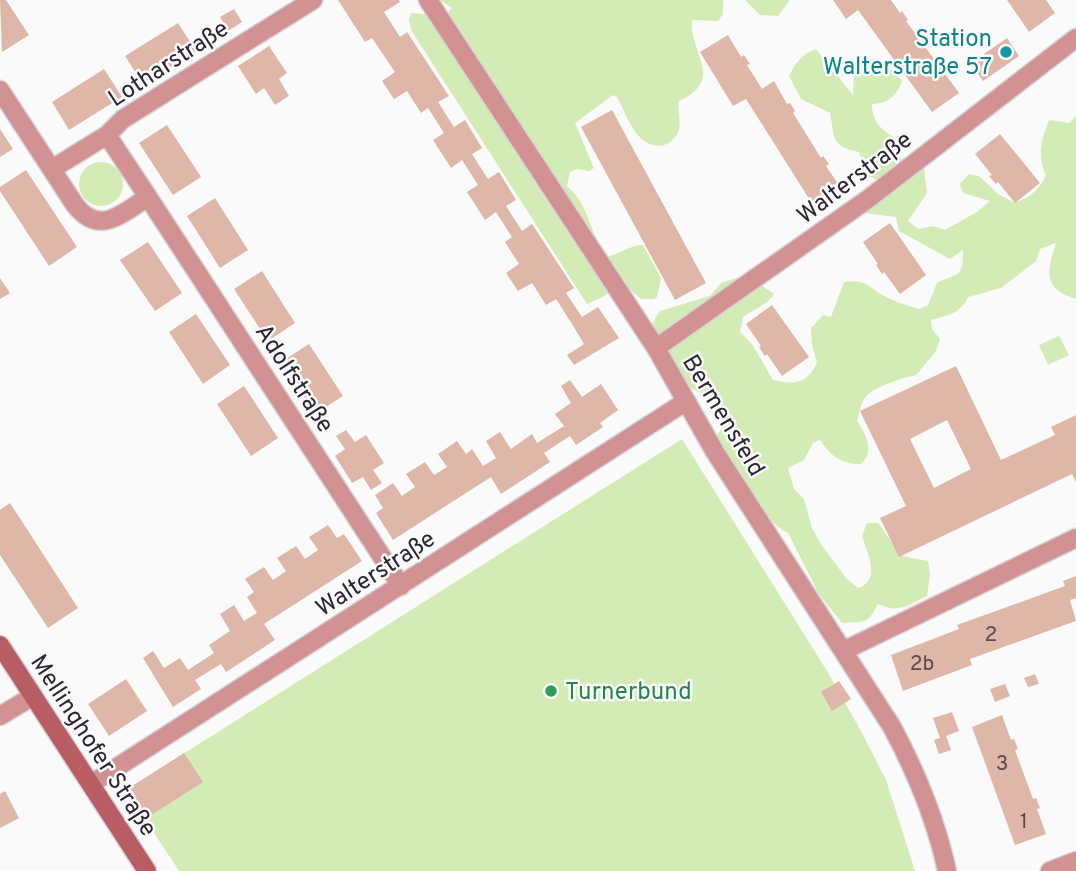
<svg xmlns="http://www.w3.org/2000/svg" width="1076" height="871" font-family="Overpass,sans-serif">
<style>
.green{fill:#d3ebb4}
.building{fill:#deb7a9;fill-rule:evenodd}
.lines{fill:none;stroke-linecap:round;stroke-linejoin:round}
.street-casing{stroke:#d5d4d6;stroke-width:21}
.secondary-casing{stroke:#d5d4d6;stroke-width:21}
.street{stroke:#d29294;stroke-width:18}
.secondary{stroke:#b85d63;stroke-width:18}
.culture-dot{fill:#0f9aa8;stroke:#fafafa;stroke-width:2.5}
.leisure-dot{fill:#2e9e5b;stroke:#fafafa;stroke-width:2.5}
.labels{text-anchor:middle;stroke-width:5;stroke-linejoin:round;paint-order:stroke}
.number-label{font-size:21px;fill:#594a50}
.culture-label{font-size:24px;fill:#0d838f;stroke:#fafafa;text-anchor:end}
.street-label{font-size:24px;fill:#2d2532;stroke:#fafafa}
.leisure-label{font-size:24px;fill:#27864d;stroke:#fafafa;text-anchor:start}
</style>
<rect width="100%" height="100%" fill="#fafafa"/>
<path class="green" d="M440,0H723V14L718,21L692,20C689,54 726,79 679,101C677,111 681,121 679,129C677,137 671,143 664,145C637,151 627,115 617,97L613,95L575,123L594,168L589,171L576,169L570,172L567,186C589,204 590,234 606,257C620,254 630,245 643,245L661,278L657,297L654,299H641L620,281L603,297L587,304L411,30L409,20L411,13L445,15L452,8Z
M745,0H790L778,16L760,15Z
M816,49L853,95L854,75L863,63L892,70L902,81C896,97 888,103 872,104C872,121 880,129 894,137L901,159L924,168L927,193L908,221L918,229L933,226L945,230L977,212L990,201L963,193L960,184L969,174L979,176L998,194L1013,202C1029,200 1038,190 1046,176C1037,156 1041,140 1049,120L1069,123L1076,116V299C1042,288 1047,272 1056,243L1040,249L1036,261L1001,288L968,297C962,313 946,316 931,320L932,329L940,339L936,351L916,375C902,378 872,387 864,399C860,405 859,415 857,421C866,435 875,451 861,464C841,464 831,456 820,440L813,443L804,460L788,468L794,489L804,499L812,528L820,543L846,578L858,588C882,580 867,553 862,536L867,523H878L902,556L928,561L930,574L927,596C908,605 899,614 878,604C866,626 866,621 842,623L819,594L788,533C758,516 737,479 715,452L717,435L724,425L725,411L705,395L686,386L650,327L660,311L710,296L721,283L746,275L774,294C768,305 753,309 743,317L740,332L752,344L773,380C795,385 806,384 817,363L812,345L811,328L823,315L831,317L844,282C865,279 865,284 881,294C892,301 906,305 919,309L928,305L937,283C961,271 962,279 963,250L950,259L899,231L896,217L865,213L889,190L900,188L904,179H875L867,176L859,152C830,146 835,138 830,113L801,99L789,76C796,62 802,54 816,49Z
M79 184a22 22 0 1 1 44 0a22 22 0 1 1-44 0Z
M1059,336L1069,355L1048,365L1039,345Z
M682,439L827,671L862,733L886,780L915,871H179L126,790Z"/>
<path class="building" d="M0,0H6L29,35L2,52Z
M338,0H399L400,2L384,12L400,37L407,32L449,96L438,102L454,127L465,120L482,148L472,154L488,179L499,172L516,200L506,206L522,231L532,224L574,288L566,293L582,317L598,307L619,338L574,365L567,355L584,344L572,324L556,299L546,305L532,283L518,291L506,273L519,264L505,242L512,237L496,212L485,220L467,192L478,185L462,160L451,168L433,140L444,133L428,108L421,113L407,91L394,99L382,81L395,72L372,38L365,42Z
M833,0H891L900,13L902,11L908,20L906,21L937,63L939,61L945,69L943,71L959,93L932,112L858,10L846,19Z
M1007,0H1046L1055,13L1029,32Z
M234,9L242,22L228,31L220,17Z
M178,23L196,51L143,84L125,56Z
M728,35L741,57L744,55L750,64L747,65L762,89L774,81L787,104L790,103L795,111L793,113L821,158L823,156L829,164L826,166L841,188L813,205L746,99L733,106L700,52Z
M1007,38L1019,56L983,81L971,63Z
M269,46L287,73L279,79L289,96L275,105L264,88L256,94L238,66Z
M104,69L122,97L69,130L52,102Z
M612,110L706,283L675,300L581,127Z
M167,125L201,177L173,195L139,143Z
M0,129L13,149L0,157Z
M1000,134L1040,183L1015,203L998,182L996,184L989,176L992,175L975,154Z
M26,170L77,247L49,266L0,191V187Z
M215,198L248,250L220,268L187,216Z
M890,223L926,275L900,294L884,272L882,274L876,265L878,264L863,242Z
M148,242L182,293L155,311L120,260Z
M262,271L295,323L268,341L234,289Z
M0,278L10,293L0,299Z
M772,305L809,357L782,376L767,354L765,356L759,347L761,346L746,324Z
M196,314L230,365L203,384L169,332Z
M309,344L343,396L315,414L281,362Z
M956,366L1001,460L1055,435L1051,427L1076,415V482L1072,474L899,557L880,518L906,506L860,411ZM947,420L971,469L934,488L910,439Z
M570,380L582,397L601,384L618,410L600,423L603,427L576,445L570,436L544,453L550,462L501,494L491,477L393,540L376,513L383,508L375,495L393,483L402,496L415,487L406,474L425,462L434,475L447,467L438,454L457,441L466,454L472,449L483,466L496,458L486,441L500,432L511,449L532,434L537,443L564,426L555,414L571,403L561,386Z
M244,386L278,438L251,456L217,404Z
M346,430L355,442L366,435L384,463L373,470L382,483L371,490L363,477L352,483L335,456L345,449L336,436Z
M10,503L78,608L48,628L0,555V510Z
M328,525L337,538L344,534L362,561L264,624L275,640L226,672L221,664L195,680L201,689L173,707L143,658L153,651L164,668L180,658L188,670L214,653L209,645L230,631L220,614L234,605L244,621L257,613L247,597L254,592L245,579L264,567L273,580L286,571L277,558L296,546L305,559L318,550L309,537Z
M1076,576V598L1070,600L1076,621L970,659L972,665L903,691L891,655L959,629L957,625L1065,586L1063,581Z
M1035,674L1039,684L1028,687L1024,678Z
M126,679L147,711L109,736L88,704Z
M839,681L851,699L832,711L821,692Z
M1005,684L1010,696L995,702L990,689Z
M952,712L959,731L946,736L951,750L939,754L934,740L940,738L933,718Z
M1002,715L1011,740L1014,739L1018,749L1015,750L1033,799L1036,798L1040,808L1037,809L1046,834L1015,845L972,727Z
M184,753L203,782L145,819L126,790Z
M5,791L19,818L0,828V794Z"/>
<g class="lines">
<g class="street-casing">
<path id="street" d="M428,0L656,348L715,452L892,727C916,772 936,820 947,871
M0,90L75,205C100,237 122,213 148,197L401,586
M107,135L148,197
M52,169L107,135L123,119L313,0
M656,348L868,199L1076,38
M843,651L1076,538
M0,716L33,696
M91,784L685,402
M1050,871L1076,861"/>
</g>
<g class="secondary-casing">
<path id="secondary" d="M0,645L147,871"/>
</g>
<use href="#street" class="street"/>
<use href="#secondary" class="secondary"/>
</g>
<circle class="culture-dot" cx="1006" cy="52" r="7"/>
<circle class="leisure-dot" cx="551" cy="691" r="7"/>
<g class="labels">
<g class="number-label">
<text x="991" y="641">2</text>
<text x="922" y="670">2b</text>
<text x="1002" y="770">3</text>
<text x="1024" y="828">1</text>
</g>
<g class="culture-label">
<text x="992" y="46">Station<tspan x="992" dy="28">Walterstraße 57</tspan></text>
</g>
<g class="street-label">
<text transform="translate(168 63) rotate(-33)" y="8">Lotharstraße</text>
<text transform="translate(854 177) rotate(-37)" y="8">Walterstraße</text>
<text transform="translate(295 378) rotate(57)" y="8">Adolfstraße</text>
<text transform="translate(724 415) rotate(59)" y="8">Bermensfeld</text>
<text transform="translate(375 573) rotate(-33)" y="8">Walterstraße</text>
<text transform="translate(94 745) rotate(57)" y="8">Mellinghofer Straße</text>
</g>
<g class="leisure-label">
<text x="565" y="699">Turnerbund</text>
</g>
</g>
</svg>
